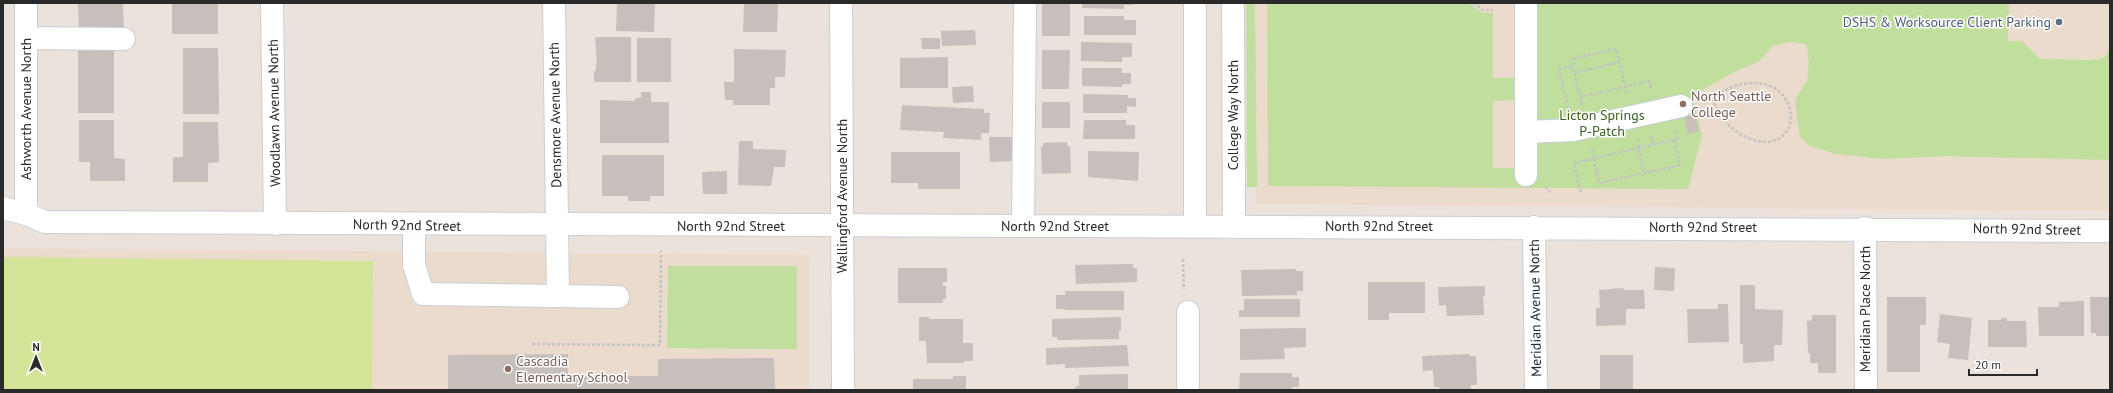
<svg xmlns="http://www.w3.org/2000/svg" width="2113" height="393" font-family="'PT Sans',sans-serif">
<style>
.education{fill:#ebdbcd}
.green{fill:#c0de9c}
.pitch{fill:#d4e499}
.building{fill:#c6bfbc}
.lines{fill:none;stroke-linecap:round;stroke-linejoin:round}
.minor-casing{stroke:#c8ced6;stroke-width:24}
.path{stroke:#c3c3c3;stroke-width:2.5;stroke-dasharray:3 2;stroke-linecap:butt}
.minor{stroke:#fff;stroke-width:22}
.service-dot{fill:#5c6f8a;stroke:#fff;stroke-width:1.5}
.education-dot{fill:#8d6e63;stroke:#fff;stroke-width:1.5}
.labels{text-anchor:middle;stroke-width:3;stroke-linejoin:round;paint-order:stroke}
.service-label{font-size:14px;fill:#4e5e75;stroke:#fff;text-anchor:end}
.education-label{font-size:14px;fill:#785e54;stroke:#fff;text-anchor:start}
.street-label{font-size:14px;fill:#2a2a2a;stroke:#fff}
.park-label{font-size:14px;fill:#3a611f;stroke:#fff}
</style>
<rect width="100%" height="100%" fill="#ebe2dc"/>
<path class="education" d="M1255,3H2110V211L1256,204Z
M3,248L809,255L810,390H3Z"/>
<path class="green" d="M1246,3H1255L1257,187H1247Z
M1267,3H1469L1482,13H1493V78H1515V100L1493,101V168H1515V181H1537V3H2009L2008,41H2022L2040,59L2092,60L2104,58L2110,48V160L1944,156L1882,159L1836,154L1810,146L1800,137L1795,100L1807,81L1809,62L1806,44L1791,42L1774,45L1759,61L1736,71L1692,96L1702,135L1688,189L1268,186Z
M668,266H797V349L667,348Z"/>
<path class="pitch" d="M3,257L373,261L372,390H3Z"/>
<path class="building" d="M78,3H123L124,34L79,35Z
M172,3H218V34H172Z
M617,3H655L654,32L616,31Z
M744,3H778L777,32H743Z
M1042,3H1070V36H1042Z
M1082,3H1133V5H1124V9L1082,8Z
M1084,16H1124V20H1136V35H1084Z
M975,30L976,45L942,46L941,31Z
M598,37H631V82H594V71H596V62H597L595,38Z
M637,38H671V82H637Z
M921,38H940V49H922Z
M1081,42L1132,43V57H1122V62L1081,61Z
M78,48H114V113H78Z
M183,48H218L219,114H183Z
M734,49L786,50L785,77H775V88H770V105H733V100H725L724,82H734Z
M1042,50H1070L1069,89H1042Z
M948,57V88H900V58Z
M1082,68H1122V73H1131V84H1122V87L1082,86Z
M973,86L974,102L953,103L952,87Z
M641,92H651V102H669V143H600V100L635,101V98H641Z
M1083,94L1128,95V98H1136V107L1127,106V113H1083Z
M1042,102H1070V128H1042Z
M902,105L984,109V113H990L989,133H981V140L943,138L944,132L900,130Z
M1695,115L1699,131L1688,134L1684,117Z
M79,120H114V158L125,159V181H90V162H79Z
M1084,120H1126V125H1135V139H1083Z
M183,122H218L219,162L208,163V182H173V157H183Z
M989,137H1014V161L990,162Z
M739,141H753V149L786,150L785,167H774L771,186L738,185Z
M1067,142V146H1070L1071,173L1042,174L1041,147H1043V143Z
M1088,151L1139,152L1138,181L1088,177Z
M891,152H960V189H918V183H891Z
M602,155H664V196H650V201H628V196H602Z
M727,171V194H703L702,172Z
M1133,264V268H1137V282L1076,284L1075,265Z
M1655,267L1675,268L1674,291L1654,290Z
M898,268H947V282H943V286H946V299H943V303H898Z
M1296,269V271H1303V291H1297V295L1242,296L1241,270Z
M1368,282H1425V313H1389V320H1368Z
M1740,285H1755V309L1783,310L1782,345H1774V361L1743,363V344H1740Z
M1485,286V295L1483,296L1484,315L1447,316L1446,305L1439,306L1438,287Z
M1622,288L1625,290H1644L1645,309H1626V325L1596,326V308H1600L1599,290Z
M1065,291H1124V310H1065V309H1056V295H1065Z
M1887,297H1926V325H1920V372H1887Z
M2090,297H2110L2109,336H2096V333H2091Z
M1244,299H1300V317H1239V310H1244Z
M2084,301V336H2039L2038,307H2059V302Z
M1718,304H1728L1729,342L1688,343L1687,309H1718Z
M1940,314L1972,318L1968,360L1948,358L1950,344L1937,342Z
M1812,315H1836V373H1818V363H1810V353H1808L1807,321L1812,320Z
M919,317H929V319H963V343H973V361H964V363H927L926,341H919Z
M1121,317V331H1119V339L1057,340V337H1052V319Z
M2001,318H2007V321H2026L2027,347H1988V320H2001Z
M1306,328V347L1284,348L1285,359L1240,360V329Z
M1127,345L1129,366L1065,368V364L1046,365V348Z
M568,354V376H658V359L774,358L775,390H448V355Z
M1470,354V356H1476L1477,385H1471V389L1439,390V387H1434L1433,370L1423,371L1422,356Z
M1600,355H1633V390H1600Z
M1240,373H1292V377H1299V387H1292V390H1239Z
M1128,374V390H1075V387L1079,386V375Z
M953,376H966V390H913V379H953Z"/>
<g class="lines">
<g class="minor-casing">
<path id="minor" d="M272,3L275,224
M554,3L558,296
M841,3L843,390
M1195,3V226
M1233,3L1234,226
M1526,3V175
M26,38L124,39
M1526,132L1573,130L1681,106
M3,208L26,214L45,222C733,230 1422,222 2110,231
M26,214V3
M414,225V265L423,294L618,297
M1023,225L1025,3
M1534,227L1536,390
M1865,228L1866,390
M1188,312V390"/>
</g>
<path class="path" d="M1473,3L1483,10H1493
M1574,73L1619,62
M1580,97L1649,81L1651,89
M1702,99C1719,94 1733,84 1752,83C1806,81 1803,162 1746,137C1729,130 1717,112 1712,96
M1582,105L1571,59L1616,49L1627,95
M1568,108L1559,69L1573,66
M1651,136L1653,145
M1637,139L1644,173
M1592,149L1599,183L1680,165L1674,140
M1545,187L1550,192
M1581,192L1574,163L1677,139L1675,130
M1183,259L1184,290
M532,344L660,345L661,251"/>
<use href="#minor" class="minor"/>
</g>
<circle class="service-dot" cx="2059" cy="22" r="4"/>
<g class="education-dot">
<circle cx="1683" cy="104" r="4"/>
<circle cx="508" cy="369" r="4"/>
</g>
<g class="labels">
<g class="service-label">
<text x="2051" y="27">DSHS &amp; Worksource Client Parking</text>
</g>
<g class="education-label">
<text x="1691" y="101">North Seattle<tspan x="1691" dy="16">College</tspan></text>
<text x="516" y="366">Cascadia<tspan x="516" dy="16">Elementary School</tspan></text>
</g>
<g class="street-label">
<text transform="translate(26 109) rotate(-90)" y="5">Ashworth Avenue North</text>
<text transform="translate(274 113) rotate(-91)" y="5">Woodlawn Avenue North</text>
<text transform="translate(555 115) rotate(-91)" y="5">Densmore Avenue North</text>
<text transform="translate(1233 115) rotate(-90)" y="5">College Way North</text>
<text transform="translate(842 196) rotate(-90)" y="5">Wallingford Avenue North</text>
<text transform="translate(407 225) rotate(1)" y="5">North 92nd Street</text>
<text x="731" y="231">North 92nd Street</text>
<text x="1055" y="231">North 92nd Street</text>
<text x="1379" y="231">North 92nd Street</text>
<text x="1703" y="232">North 92nd Street</text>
<text transform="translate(2027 229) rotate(1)" y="5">North 92nd Street</text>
<text transform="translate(1535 308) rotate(-91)" y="5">Meridian Avenue North</text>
<text transform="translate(1865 309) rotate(-90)" y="5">Meridian Place North</text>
</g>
<g class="park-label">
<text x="1602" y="120">Licton Springs<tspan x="1602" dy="16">P-Patch</tspan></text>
</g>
</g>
<rect width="2113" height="393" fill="none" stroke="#2a2a2a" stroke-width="8"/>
<g transform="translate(36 357)" stroke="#ffffff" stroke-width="3" paint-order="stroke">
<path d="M0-3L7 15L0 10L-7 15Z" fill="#2a2a2a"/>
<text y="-6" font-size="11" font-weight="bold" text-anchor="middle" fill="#2a2a2a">N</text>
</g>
<path d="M1969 369v6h68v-6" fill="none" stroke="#2a2a2a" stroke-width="2"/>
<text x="1975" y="369" font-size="12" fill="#2a2a2a" stroke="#ffffff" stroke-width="3" paint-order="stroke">20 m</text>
</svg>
